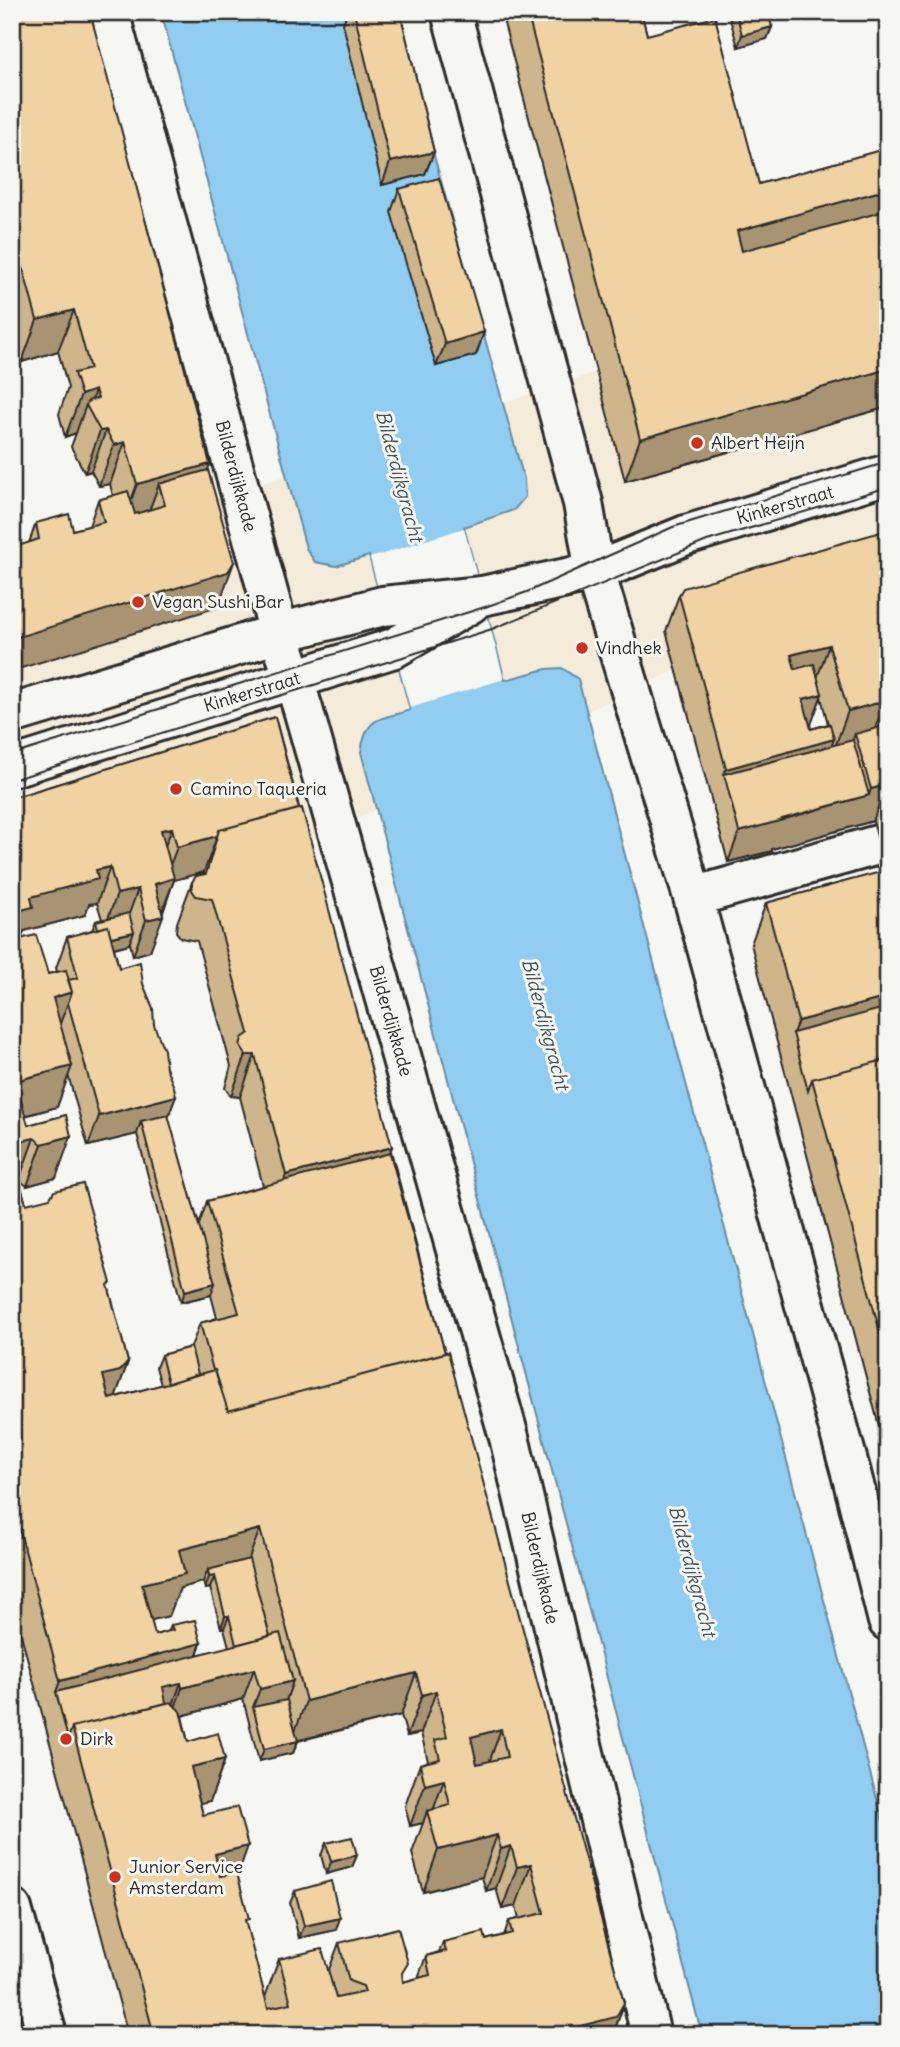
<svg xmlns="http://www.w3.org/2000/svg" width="900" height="2047" font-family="Delius,sans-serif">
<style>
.built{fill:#f4ebda}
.water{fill:#90cdf1;stroke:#688ca2;stroke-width:2}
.pier{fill:#f6f6f2}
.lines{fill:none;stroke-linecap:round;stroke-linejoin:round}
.street-casing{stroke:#2b2b2b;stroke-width:44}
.secondary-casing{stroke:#2b2b2b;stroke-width:44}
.street{stroke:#f6f6f2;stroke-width:38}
.secondary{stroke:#f6f6f2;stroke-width:38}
.tram{stroke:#2b2b2b;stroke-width:2}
.wall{fill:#ceb58c;stroke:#2b2b2b;stroke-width:2;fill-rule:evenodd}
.shaded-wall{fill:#a89372;stroke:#2b2b2b;stroke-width:2}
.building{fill:#f0d2a3;stroke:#2b2b2b;stroke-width:2;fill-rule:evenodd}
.poi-dot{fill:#c8321e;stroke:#f6f6f2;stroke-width:2.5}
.labels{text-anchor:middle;stroke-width:6;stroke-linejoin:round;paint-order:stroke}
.poi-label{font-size:18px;fill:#2b2b2b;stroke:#f6f6f2;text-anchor:start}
.street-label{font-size:18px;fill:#2b2b2b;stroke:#f6f6f2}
.water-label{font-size:19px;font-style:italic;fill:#44545c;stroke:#f6f6f2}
</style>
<rect width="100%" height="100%" fill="#f6f6f2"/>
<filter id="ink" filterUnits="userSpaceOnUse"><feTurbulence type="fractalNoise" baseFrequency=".0143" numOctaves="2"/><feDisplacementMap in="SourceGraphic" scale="14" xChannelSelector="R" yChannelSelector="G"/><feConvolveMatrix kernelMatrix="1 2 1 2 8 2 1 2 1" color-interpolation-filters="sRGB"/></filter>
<g filter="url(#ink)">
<path class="built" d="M631,72L744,226L888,185V756L835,747L816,681L676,670L287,851L164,883L142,920L150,952L133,957L125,925L104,929L97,903L83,906L85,916L18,933L12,945V580L195,506L596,372L523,101Z"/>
<path class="water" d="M161,12H394L524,479L525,497L514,510L464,527L505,680L546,669L562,668L578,679L888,1840V2035H702L361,752C367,714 379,721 410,710L369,556L336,566L315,562L306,548Z"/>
<path class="pier" d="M464,528L504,679L410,708L370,558Z"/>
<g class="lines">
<g class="street-casing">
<path id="street" d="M109,12L279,633L303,709L509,1437L651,2035
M451,12L583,503L595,572L693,897L851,1473L888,1621
M693,897L881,844"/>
</g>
<g class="secondary-casing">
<path id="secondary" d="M12,714L279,633L383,606L482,596L595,572L686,535L888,474
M12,767L394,648L471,603
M12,1909L47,2035"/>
</g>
<use href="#street" class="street"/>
<use href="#secondary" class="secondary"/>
<path class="tram" d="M12,755L485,607L527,592L673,527L888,462
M12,780L492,629L707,541L888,487
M12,2008L19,2035"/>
</g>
<path class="wall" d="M12,12L208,470L221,598L215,608L29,543L36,523L73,530L89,526L98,500L113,496L110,484L99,486L91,471L85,473L71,447L76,433L65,437L59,414L68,388L58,351L22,362L12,326Z
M347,12H400L434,152L425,174L382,185L343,24Z
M501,12H641L647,35L759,184L888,148V407L625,481Z
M728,12H768L772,27L767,39L738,47Z
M399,189L484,332L476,355L436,366L391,212Z
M888,530V1460L751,944L766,903L886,871L873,821L772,849V851L728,862L666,631L679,595ZM821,697L828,724L811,729L810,726Z
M275,717L445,1353L624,2003L613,2035H128L12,1601V798ZM204,872L203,875L192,882L177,923L176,932L181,938L197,941L231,1066L225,1088L231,1096L240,1097L263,1186L207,1201L199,1225L168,1117L176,1096L166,1068L143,984L119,968L114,948L129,944L130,943L133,956L150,951L174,880ZM97,903L102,919L96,921L92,930L67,937L56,968L57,972L48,974L21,939L24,931L85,915L89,904ZM68,1075L88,1146L137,1134L181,1302L211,1295L217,1318L200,1323L191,1347L161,1355L156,1367L161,1385L115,1397L128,1362L109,1289L26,1204L19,1180L27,1186L56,1178L66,1115L28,1125L25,1116L57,1107ZM203,1582L205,1589L210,1588L221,1628H224L229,1647L197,1655L201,1643L171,1625L169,1631L155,1635L151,1620L169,1616L180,1588ZM243,1699L259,1761L293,1753L298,1741L401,1715L407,1736L421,1733L428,1761L427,1762L420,1764L405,1806L410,1826L423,1823L412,1853L423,1892L482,1877L486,1891L496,1888L502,1909L516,1906L519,1919L509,1921L504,1935L486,1940L443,1942L439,1952L426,1956L418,1978L403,1982L402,1977L339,1943L328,1972L279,1959L265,1997L246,1926L237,1875L203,1815L200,1803L210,1801L225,1759L188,1742L182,1716Z
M326,1843L357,1855L352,1867L326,1874L321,1855Z
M295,1891L336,1930L299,1938L290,1903Z"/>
<path class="shaded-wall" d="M772,27L767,39L738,47L742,35Z
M434,152L425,174L382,185L390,162Z
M888,189V226L721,273L737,231Z
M74,310L58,351L22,362L37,320Z
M484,332L476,355L436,366L445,344Z
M888,369V407L625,481L640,439Z
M95,390L89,409L86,405L76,433L65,437L81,395Z
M106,430L91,471L85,473L100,431Z
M125,442L110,484L99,486L114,445Z
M210,464L195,506L165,505L159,484L146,519L122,526L137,484Z
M234,562L221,598L215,608L12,671V639Z
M829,645L816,681L778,691L791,655Z
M822,694L809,730L803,699Z
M885,701L872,737L855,734L852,742L835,747L848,711Z
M834,739L821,775L724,774L726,769Z
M886,785L873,821L772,849V851L728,862L739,832L869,795L871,789Z
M172,828L158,864L161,830Z
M217,836L204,872L174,880L161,914L155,884L164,881L177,847Z
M110,867L97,903L89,904L85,915L24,931L20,943L12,945V928L18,911L31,897L96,870Z
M138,889L125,925L104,929L117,894Z
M17,905L12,919V906Z
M163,916L150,951L133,956L146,920Z
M134,932L129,944L96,952L100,940Z
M72,992L56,1034L53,998Z
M888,997V1035L793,1033L798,1021Z
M246,1055H255L240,1097L231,1096Z
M72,1066L57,1107L12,1119L15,1081Z
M176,1096L165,1126L141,1121L137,1134L88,1146L99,1116Z
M71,1136L56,1178L27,1186L42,1144Z
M34,1138L19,1180L12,1181V1143Z
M392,1147L377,1189L271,1217L286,1175Z
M215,1283L211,1295L181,1302L185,1291Z
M128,1362L113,1403L105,1413L103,1375Z
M260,1529L244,1571L215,1576L210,1588L205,1589L209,1577L208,1570L203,1582L180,1588L169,1616L127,1626L142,1584L179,1550Z
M225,1616H229L224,1628H221Z
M201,1643L186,1684L181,1683L170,1713L56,1692L60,1681Z
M254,1669L243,1699L171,1719L182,1688Z
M416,1673L401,1715L291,1742L306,1701Z
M293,1681L282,1712L253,1707L260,1689Z
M436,1691L421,1733L407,1736L422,1695Z
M501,1729L486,1771L455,1778L471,1737Z
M298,1741L293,1753L259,1761L264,1749Z
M225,1759L210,1801L176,1809L191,1767Z
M444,1780L430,1819L427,1811L423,1823L410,1826L425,1785Z
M497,1835L482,1877L423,1892L438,1850Z
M248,1846L233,1888L200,1896L215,1854Z
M511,1846L496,1888L486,1891L501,1849Z
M357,1855L352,1867L326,1874L331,1862Z
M531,1864L516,1906L502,1909L517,1867Z
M340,1918L336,1930L299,1938L304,1926Z
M624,2003L613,2035H545Z"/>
<path class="building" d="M12,12H90L210,464L137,484L125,442L114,445L106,430L100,431L86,405L88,401L98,398L95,390L81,395L74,373L90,369L74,310L37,320L12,228V169H15L12,158Z
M354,12H400L434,152L390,162Z
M527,12H641L647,35L715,17L759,184L888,148V189L737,231L742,251L888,210V369L640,439Z
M736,12H768L772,27L742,35Z
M439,178L484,332L445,344L399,189Z
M208,470L234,562L228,572L12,639V548L39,539L36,523L69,514L73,530L104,522L98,500L128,491L135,514L165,505L159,484Z
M888,530V710L885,701L848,711L829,645L791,655L795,669L814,664L822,694L803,699L811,729L830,724L834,739L726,769L679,595L683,588Z
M275,717L299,809L219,830L217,836L177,847L172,828L161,830L174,878L155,884L163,916L146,920L138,889L117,894L110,867L96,870L98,879L31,897L33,907L18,911L17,905L12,906V798Z
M888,725V791L886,785L871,789L855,734Z
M853,740L869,795L782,819L783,820L739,832L724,774Z
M302,808L392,1147L286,1175L255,1055H246L240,1046L242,1038L249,1033L212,899L196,896L192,890V882L196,876L206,874L219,830Z
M888,870V997L798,1021L766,903Z
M129,913L134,932L111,937L108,926L98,929L96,921Z
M108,926L119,968L140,962L143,984L153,1008L154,1025L164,1050L166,1068L174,1087L176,1096L99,1116L68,1003L72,992L68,980L78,978L67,937Z
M36,935L48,974L66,970L72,992L53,998L72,1066L15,1081L28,1125L66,1115L71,1136L42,1144L34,1138L12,1143V941Z
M888,1007V1059L812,1079L808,1091L793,1033Z
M888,1059V1362L812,1079Z
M168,1115L215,1283L185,1291L141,1121Z
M390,1153L445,1353L228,1411L215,1370H213L200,1323L239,1313L207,1201Z
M12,1157L26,1204L50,1198L54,1191L83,1184L111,1283L108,1285L128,1362L120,1371L103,1375L109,1399L215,1370L228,1411L448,1352L624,2003L616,2017L545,2035H154L72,1727L171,1702L180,1711L188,1742L218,1733L225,1759L191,1767L203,1815L237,1807L248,1846L215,1854L220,1876L237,1873L249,1919L245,1920L268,2008L291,2003L279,1959L322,1949L336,1998L365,1992L363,1986L349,1981L339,1943L398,1928L408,1963L402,1973L403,1982L430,1975L426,1956L446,1951L443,1942L484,1932L486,1940L512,1933L509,1921L544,1913L531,1864L517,1867L511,1846L501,1849L497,1835L438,1850L427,1811L450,1805L444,1780L425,1785L420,1764L440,1759L435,1740L447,1737L436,1691L422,1695L416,1673L306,1701L260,1529L179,1550L185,1574L142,1584L155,1635L173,1630L171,1625L195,1620L201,1643L60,1681L12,1502ZM501,1729L507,1757L477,1764L471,1737Z
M191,1347L198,1374L168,1383L161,1355Z
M249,1559L270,1636L236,1645L229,1616H225L215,1576L209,1577L208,1570Z
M280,1633L293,1681L260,1689L254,1669L182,1688L181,1683L163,1687L166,1703L72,1727L68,1739L56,1692Z
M287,1700L298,1741L264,1749L253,1707Z
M352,1837L357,1855L331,1862L326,1843Z
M331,1881L340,1918L304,1926L295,1891Z"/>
</g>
<g class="poi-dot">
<circle cx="697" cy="443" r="7"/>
<circle cx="138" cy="602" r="7"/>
<circle cx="582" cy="648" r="7"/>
<circle cx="176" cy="789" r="7"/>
<circle cx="66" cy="1739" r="7"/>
<circle cx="115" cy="1877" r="7"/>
</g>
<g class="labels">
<g class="poi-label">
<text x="711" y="449">Albert Heijn</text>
<text x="152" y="608">Vegan Sushi Bar</text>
<text x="596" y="654">Vindhek</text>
<text x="190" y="795">Camino Taqueria</text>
<text x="80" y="1745">Dirk</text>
<text x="129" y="1873">Junior Service<tspan x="129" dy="21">Amsterdam</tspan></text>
</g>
<g class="street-label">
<text transform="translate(236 476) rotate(75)" y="6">Bilderdijkkade</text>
<text transform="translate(785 505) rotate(-16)" y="6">Kinkerstraat</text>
<text transform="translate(252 692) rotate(-17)" y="6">Kinkerstraat</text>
<text transform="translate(391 1021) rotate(74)" y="6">Bilderdijkkade</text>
<text transform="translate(540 1568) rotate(77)" y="6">Bilderdijkkade</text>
</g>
<g class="water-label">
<text transform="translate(400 476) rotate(75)" y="7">Bilderdijkgracht</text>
<text transform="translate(546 1024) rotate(75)" y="7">Bilderdijkgracht</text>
<text transform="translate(693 1571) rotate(75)" y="7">Bilderdijkgracht</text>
</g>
</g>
<rect width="900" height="2047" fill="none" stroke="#f6f6f2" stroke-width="42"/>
<rect x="21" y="21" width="858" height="2005" fill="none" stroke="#2b2b2b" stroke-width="2.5" filter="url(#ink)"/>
</svg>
